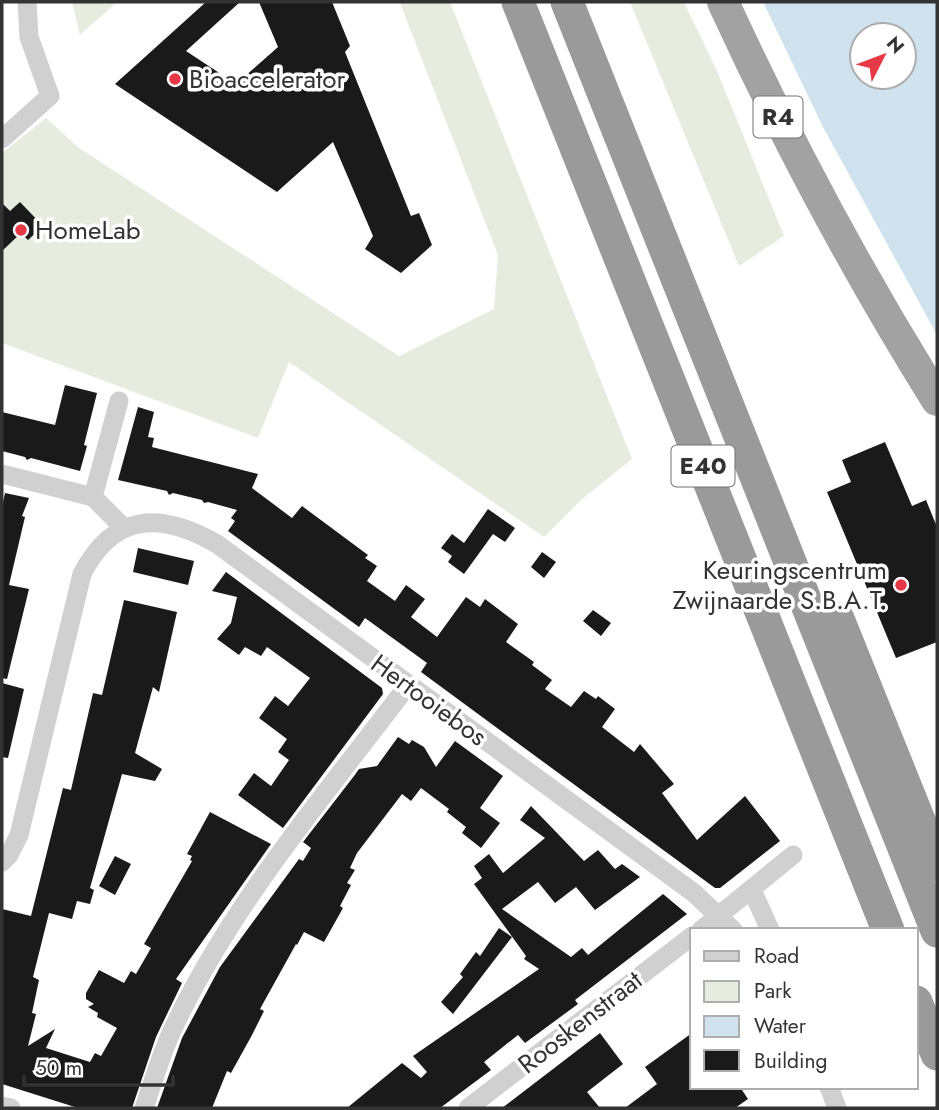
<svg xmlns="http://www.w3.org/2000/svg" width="939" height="1110" font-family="Jost,sans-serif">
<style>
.green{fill:#e6ecdf}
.water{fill:#cfe2ee;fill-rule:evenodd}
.building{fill:#1a1a1a}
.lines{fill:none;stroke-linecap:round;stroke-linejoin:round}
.minor{stroke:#d0d0d0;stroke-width:19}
.trunk{stroke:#a2a2a2;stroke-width:32}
.motorway{stroke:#9a9a9a;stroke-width:33}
.poi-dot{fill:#e63946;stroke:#fff;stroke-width:2.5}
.labels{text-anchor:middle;stroke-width:7;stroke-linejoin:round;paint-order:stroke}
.shield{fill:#fff;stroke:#707070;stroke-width:2}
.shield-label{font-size:24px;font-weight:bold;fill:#333}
.poi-label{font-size:26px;fill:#333;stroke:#fff;text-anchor:start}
.street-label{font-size:26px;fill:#333;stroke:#fff}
</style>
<rect width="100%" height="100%" fill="#fff"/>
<path class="green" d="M72,2H117L80,35Z
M404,2H450L632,459L582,499L544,537L289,362L258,438L2,343V153L46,118L79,148L399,356L494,309L498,255L400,3Z
M630,2H684L717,71L784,236L739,266Z"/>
<path class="water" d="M763,2H937V335L823,127ZM862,35H904V77H862Z"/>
<path class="building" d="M206,2H240L186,51L236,84L278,47L259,2H332L350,46L345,52L411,216L419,213L432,245L401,273L365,249L373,236L333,142L277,192L115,84Z
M20,202L43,226L28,240L21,233L2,251V203L10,211Z
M65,385L97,393L84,445L87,446L80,471L31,458L27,460L25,457L2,451V412L55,425Z
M138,407L154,412L148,437L154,438L152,447L258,474L252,488L292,518L302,506L368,555L365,558L377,566L367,581L395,601L406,585L425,599L411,617L437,637L466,597L480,607L485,599L518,624L506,642L534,662L532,665L552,680L545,689L571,707L584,691L596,699L598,696L615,709L602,727L634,752L640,744L674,784L662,793L697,840L745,796L780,841L720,888H715L421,672L427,663L365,618L359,627L228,531L235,521L231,518L237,510L208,502L204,503L202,500L173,493L169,495L167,491L118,480Z
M885,442L912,506L926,500L937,527V642L896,658L827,492L851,482L842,460Z
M5,493L29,498L22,516L25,517L9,585L29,589L7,679L2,678V507Z
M488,509L515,528L505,542L493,534L464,574L448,562L452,556L441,548L452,534L464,543Z
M138,548L194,561L188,585L133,572Z
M542,552L556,562L544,578L531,567Z
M226,572L382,688L383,694L283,828L238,795L254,773L271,786L289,760L278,752L287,739L259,718L275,696L288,706L310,678L267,647L261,656L245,647L239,655L217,639L231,623L237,597L212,591Z
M124,600L177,612L159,692L153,687L135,753L162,769L155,781L122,774L90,888L94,890L90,904L77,901L72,919L49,913L33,977L39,980L32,1013L36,1014L28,1046L55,1029L46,1048L90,1062L95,1053L101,1056L117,1028L97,1017L98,1013L88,1007L94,1004L86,999V993L99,970L124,983L131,971L136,974L151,948L144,944L192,861L190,860L192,856L187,854L210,812L271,844L176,979L182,983L156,1037L132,1108H78L2,1084V909L31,916L63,788L71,790L93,693L102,695Z
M593,610L611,623L601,636L583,621Z
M2,683L24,689L8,758L2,757Z
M398,737L409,744L412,740L424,747L436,767L455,741L503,776L480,808L500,823L481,848L462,833L466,827L447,812L449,809L421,788L411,801L402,794L357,853L350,868L355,870L347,883L351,885L340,906L343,908L324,942L304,932L297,945L296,944L260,1009L264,1011L252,1035L231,1073L227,1071L212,1108H157L182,1038L220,967L299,859L303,861L311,848L303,842L354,776L359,769L377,766Z
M531,806L584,861L598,850L615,869L622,864L640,877L595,910L576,887L555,903L538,882L502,909L571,957L582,948L588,955L663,894L687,914L575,1000L578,1004L525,1043L518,1035L484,1062L491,1070L440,1108H347L402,1063L421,1078L427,1072L413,1056L539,969L524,959L526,956L474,884L482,878L474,866L489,854L503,873L545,838L520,820Z
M115,856L131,864L115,895L99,886Z
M499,928L512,937L453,1014L441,1002L463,977L460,974L476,952L480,956Z
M600,1033L623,1064L587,1092L600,1108H502Z
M692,1033V1087H740L748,1099L735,1108H625L657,1084L645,1067Z"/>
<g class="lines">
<path class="minor" d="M2,139L50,96L29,37L27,2
M2,474L93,497L124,528
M93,497L119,401
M2,862L9,855L19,835L82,574C114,512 161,512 217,544L694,893L733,930
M752,890L770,930
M701,930L793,855
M829,1087L837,1108
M2,1106L11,1108
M144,1108C153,1083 160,1057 171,1033C229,907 325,795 408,685
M468,1108L692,936"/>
<path class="trunk" d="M723,2C786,139 857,272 937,400"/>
<path class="motorway" d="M518,2L888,930
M567,2L937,931
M838,619L937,865
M916,1002L937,1054"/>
</g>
<g class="poi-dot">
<circle cx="175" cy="79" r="7"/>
<circle cx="21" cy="230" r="7"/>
<circle cx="901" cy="585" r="7"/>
</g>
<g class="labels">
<g class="shield">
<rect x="753.5" y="96.5" width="49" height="41" rx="5"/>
<rect x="671.5" y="445.5" width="63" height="41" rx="5"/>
</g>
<g class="shield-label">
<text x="778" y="125">R4</text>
<text x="703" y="474">E40</text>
</g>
<g class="poi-label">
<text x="189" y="88">Bioaccelerator</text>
<text x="35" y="239">HomeLab</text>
<text x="887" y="579" text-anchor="end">Keuringscentrum<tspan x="887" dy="30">Zwijnaarde S.B.A.T.</tspan></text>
</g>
<g class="street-label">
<text transform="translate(429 700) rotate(36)" y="9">Hertooiebos</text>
<text transform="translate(580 1022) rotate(-38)" y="9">Rooskenstraat</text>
</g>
</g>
<rect width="939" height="1110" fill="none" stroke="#333333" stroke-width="7"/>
<rect x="690" y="928" width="228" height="161" fill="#ffffff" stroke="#adadad" stroke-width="2"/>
<rect x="704" y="951" width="35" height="10" fill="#d0d0d0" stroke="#adadad" stroke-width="2"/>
<text x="754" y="963" font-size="21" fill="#333333">Road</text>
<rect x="704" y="981" width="35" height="21" fill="#e6ecdf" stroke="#adadad" stroke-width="2"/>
<text x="754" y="998" font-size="21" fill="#333333">Park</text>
<rect x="704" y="1016" width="35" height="21" fill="#cfe2ee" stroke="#adadad" stroke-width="2"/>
<text x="754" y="1033" font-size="21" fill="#333333">Water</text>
<rect x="704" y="1050" width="35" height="21" fill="#1a1a1a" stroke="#adadad" stroke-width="2"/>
<text x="754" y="1068" font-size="21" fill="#333333">Building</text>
<g transform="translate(883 56) rotate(48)"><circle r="33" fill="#ffffff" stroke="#adadad" stroke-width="2"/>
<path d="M0-5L12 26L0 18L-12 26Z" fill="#e63946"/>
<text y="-10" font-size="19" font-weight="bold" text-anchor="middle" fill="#333333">N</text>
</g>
<path d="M24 1075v10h149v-10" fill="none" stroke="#333333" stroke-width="3.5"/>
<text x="35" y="1075" font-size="21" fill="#333333" stroke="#ffffff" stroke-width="5" paint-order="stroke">50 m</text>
</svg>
